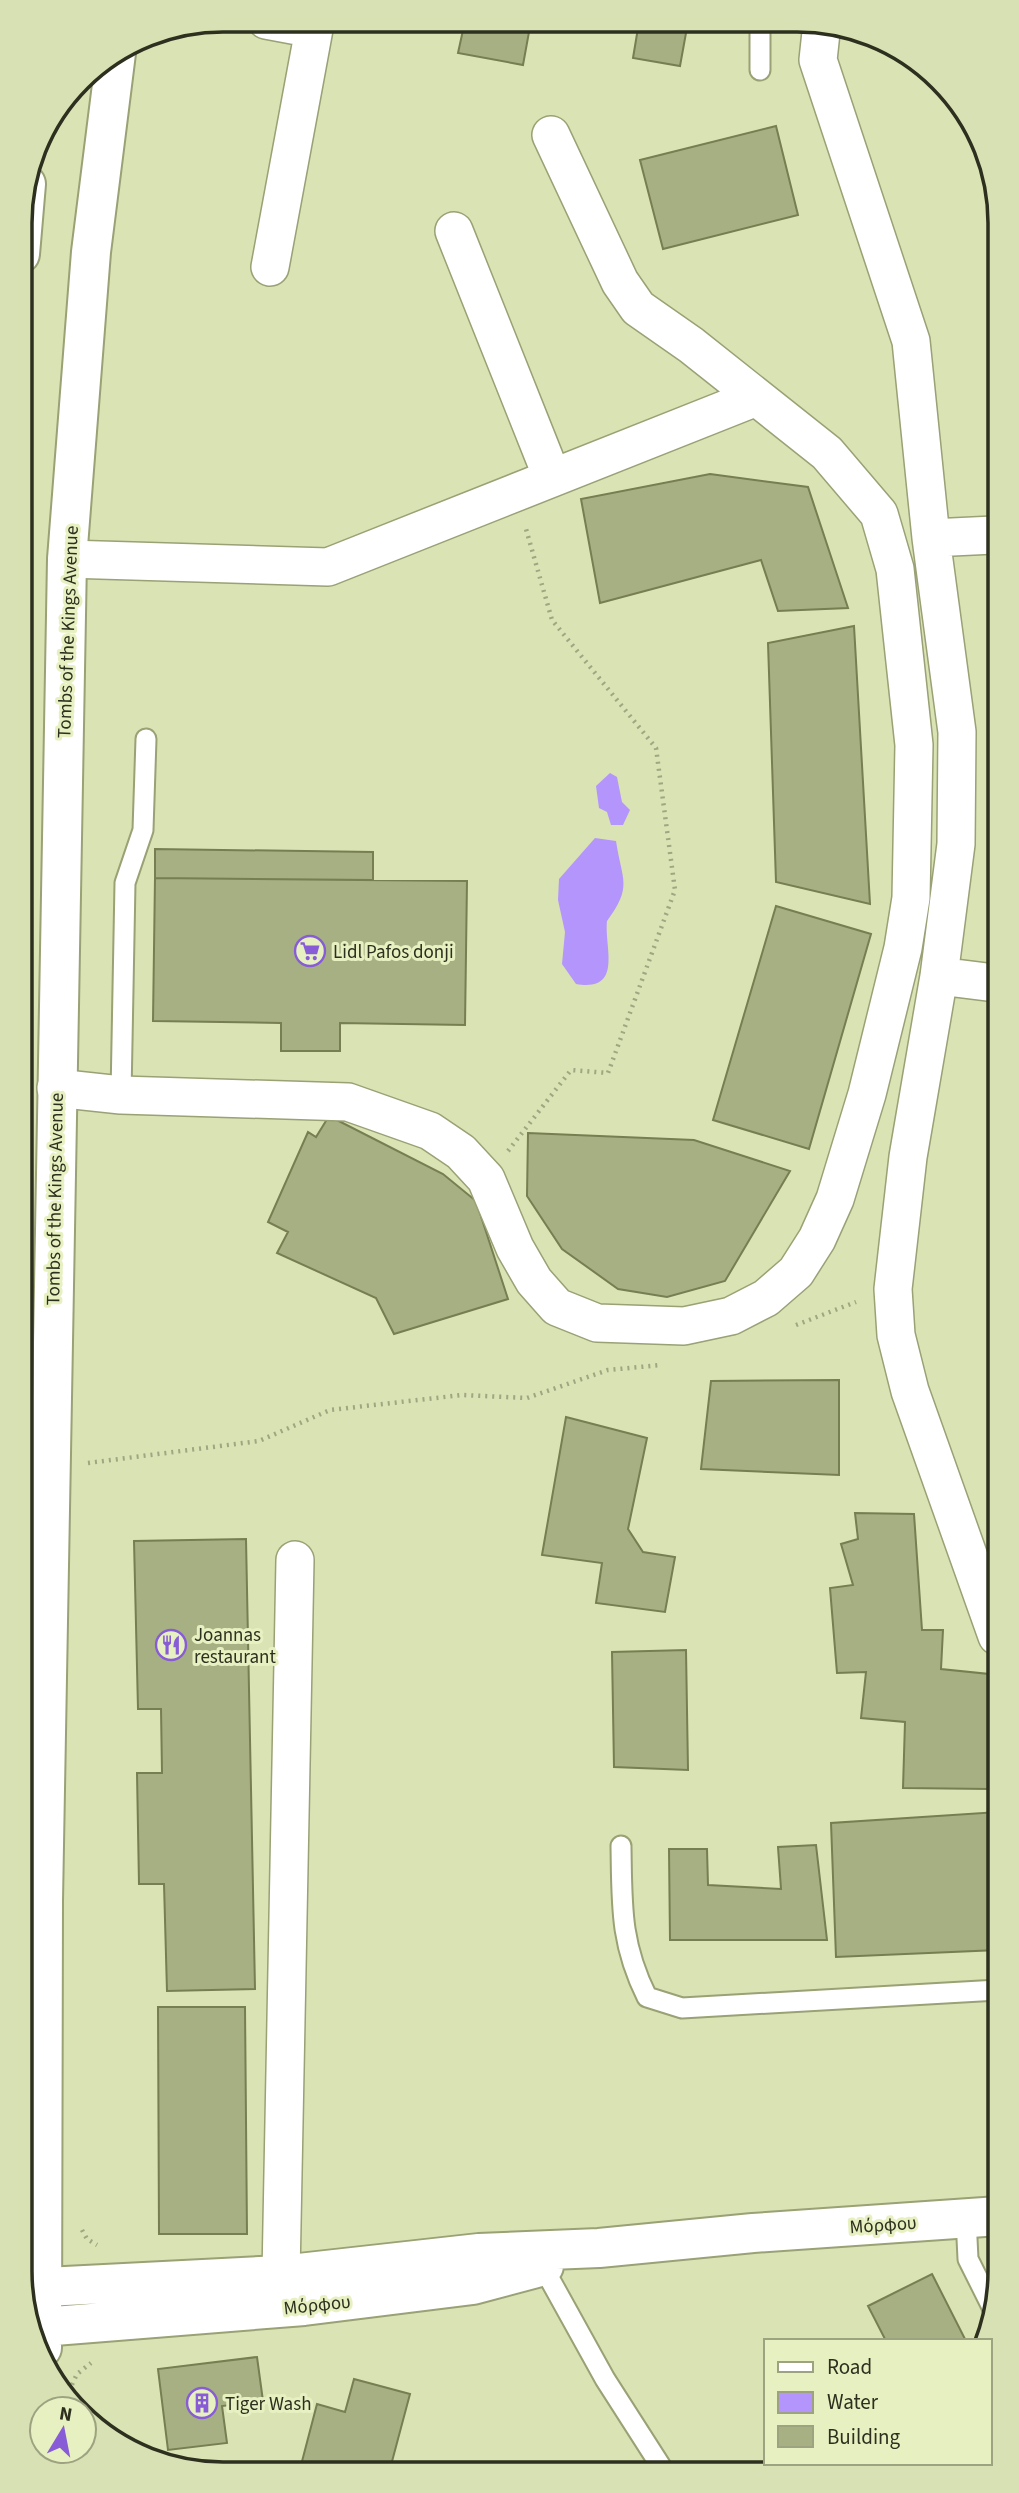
<svg xmlns="http://www.w3.org/2000/svg" width="1019" height="2493" font-family="'Source Sans 3',sans-serif">
<style>
.water{fill:#b495fb}
.building{fill:#a7b082;stroke:#767e52;stroke-width:2}
.lines{fill:none;stroke-linecap:round;stroke-linejoin:round}
.lane-casing{stroke:#99a175;stroke-width:23}
.street-casing{stroke:#99a175;stroke-width:40}
.secondary-casing{stroke:#99a175;stroke-width:42}
.path{stroke:#9fa681;stroke-width:4.5;stroke-dasharray:2 5;stroke-linecap:butt}
.lane{stroke:#fff;stroke-width:19}
.street{stroke:#fff;stroke-width:37}
.secondary{stroke:#fff;stroke-width:38}
.labels{text-anchor:middle;stroke-width:6;stroke-linejoin:round;paint-order:stroke}
.street-label{font-size:19px;fill:#2d301e;stroke:#e7f0c1}
.poi-label{font-size:19px;fill:#2d301e;stroke:#e7f0c1;text-anchor:start}
.rim{fill:none;stroke:#2d301e;stroke-width:3.5}
</style>
<rect width="100%" height="100%" fill="#dae3b4"/>
<path class="water" d="M610,773L617,777L622,802L630,810L623,825H611L607,812L599,808L596,786Z
M595,838L616,841C622,881 633,886 607,921C604,947 624,992 576,984L562,964L565,932L558,900L559,879Z"/>
<path class="building" d="M465,21H531L523,65L458,53Z
M639,22H688L680,66L633,58Z
M776,126L798,215L663,249L640,160Z
M710,474L808,487L848,608L778,611L761,560L600,603L581,499Z
M854,626L870,904L776,882L768,643Z
M155,849L373,852V880L155,878Z
M155,878L467,881L465,1025L340,1023V1051H281V1023L153,1021Z
M776,906L871,934L809,1149L713,1120Z
M329,1116L443,1174L476,1201L508,1299L394,1334L376,1298L277,1253L288,1232L268,1222L308,1132L316,1137Z
M528,1133L694,1140L790,1171L725,1281L667,1297L618,1289L562,1249L527,1196Z
M839,1380V1475L701,1469L711,1381Z
M566,1417L647,1438L628,1529L643,1552L675,1557L665,1612L596,1603L602,1563L542,1555Z
M855,1513L914,1514L922,1630H943L941,1669L989,1674V1789L903,1788L905,1722L861,1718L866,1672L837,1673L830,1588L853,1585L841,1544L858,1539Z
M246,1539L255,1989L167,1991L164,1884H139L137,1773H162L161,1709H138L134,1541Z
M686,1650L688,1770L614,1767L612,1652Z
M998,1812V1950L836,1957L831,1823Z
M816,1845L827,1940H670L669,1849H707L708,1885L781,1889L778,1847Z
M158,2007H245L247,2234H159Z
M932,2274L966,2341H886L868,2306Z
M257,2357L263,2401L222,2406L227,2443L168,2450L158,2369Z
M354,2379L410,2394L390,2469H300L317,2404L345,2412Z"/>
<g class="lines">
<g class="lane-casing">
<path id="lane" d="M760,70V23
M121,1095L125,883L143,830L146,739
M621,1846C622,1905 620,1943 647,1997L682,2008L998,1990
M966,2218L968,2259L993,2309
M543,2267L605,2379L662,2468"/>
</g>
<g class="street-casing">
<path id="street" d="M266,20L314,29L270,267
M822,23L818,60L911,341L931,538L957,732L956,844L939,976L908,1157L893,1289L896,1335L910,1391L997,1636
M454,231L552,477
M931,538L994,535
M67,559L328,567L754,398
M939,976L995,983
M56,1088L121,1095L348,1102L430,1131L461,1152L486,1179L515,1248L534,1281L557,1307L597,1323L684,1326L731,1316L766,1298L796,1272L817,1239L835,1199L867,1094L903,948L911,898L914,745L895,569L879,514L827,453L691,345L638,308L620,282L551,135
M281,2275L295,1560"/>
</g>
<g class="secondary-casing">
<path id="secondary" d="M20,254L26,184
M26,2288L281,2275L479,2253L599,2248L753,2233L999,2216
M29,2328L304,2306L473,2285L544,2266
M42,2348L43,1901L67,559L91,252L116,53"/>
</g>
<path class="path" d="M508,1151L571,1070L608,1073L675,890L656,748L552,620L526,529
M796,1325L856,1302
M88,1463L259,1441L330,1410L462,1395L527,1398L608,1370L661,1365
M82,2230L87,2239L97,2245
M69,2391L77,2374L91,2363"/>
<use href="#lane" class="lane"/>
<use href="#street" class="street"/>
<use href="#secondary" class="secondary"/>
</g>
<defs>
<g id="supermarket-ring" transform="scale(1.575)"><circle r="9.5" fill="#e7f0c1" stroke="#875cd6" stroke-width="1.5"/><path d="M-6-5.5h2.5l.6 2H6L4.5 2H-2.5L-4.4-4H-6ZM-1.5 3.2a1.3 1.3 0 1 0 .1 0ZM3 3.2a1.3 1.3 0 1 0 .1 0Z" fill="#875cd6"/></g>
<g id="restaurant-ring" transform="scale(1.575)"><circle r="9.5" fill="#e7f0c1" stroke="#875cd6" stroke-width="1.5"/><path d="M-5-6h1v4h1v-4h1v4h1v-4h1v5L-1.5 .5V6h-2V.5L-5-1ZM5-6V6H3V1.5H1.5Q1.5-4 5-6Z" fill="#875cd6"/></g>
<g id="building-ring" transform="scale(1.575)"><circle r="9.5" fill="#e7f0c1" stroke="#875cd6" stroke-width="1.5"/><path d="M-4-6H4V6H1V3H-1V6H-4ZM-2.5-4.3h1.7v1.8h-1.7ZM.8-4.3h1.7v1.8H.8ZM-2.5-1h1.7V.8h-1.7ZM.8-1h1.7V.8H.8Z" fill="#875cd6"/></g>
</defs>
<g fill-rule="evenodd">
<use href="#supermarket-ring" x="310" y="951"/>
<use href="#restaurant-ring" x="171" y="1645"/>
<use href="#building-ring" x="202" y="2403"/>
</g>
<g class="labels">
<g class="street-label">
<text transform="translate(67 632) rotate(-88)" y="7">Tombs of the Kings Avenue</text>
<text transform="translate(54 1199) rotate(-89)" y="7">Tombs of the Kings Avenue</text>
<text transform="translate(883 2224) rotate(-4)" y="7">Μόρφου</text>
<text transform="translate(317 2304) rotate(-6)" y="7">Μόρφου</text>
</g>
<g class="poi-label">
<text x="333" y="958">Lidl Pafos donji</text>
<text x="194" y="1641">Joannas<tspan x="194" dy="22">restaurant</tspan></text>
<text x="225" y="2410">Tiger Wash</text>
</g>
</g>
<path d="M0 0H1019V2493H0ZM223 32H797A191 191 0 0 1 988 223V2271A191 191 0 0 1 797 2462H223A191 191 0 0 1 32 2271V223A191 191 0 0 1 223 32Z" fill="#d8e1b4" fill-rule="evenodd"/>
<path class="rim" d="M223 32H797A191 191 0 0 1 988 223V2271A191 191 0 0 1 797 2462H223A191 191 0 0 1 32 2271V223A191 191 0 0 1 223 32Z"/>
<rect x="764" y="2339" width="228" height="126" fill="#e7f0c1" stroke="#9da380" stroke-width="2"/>
<rect x="778" y="2362" width="35" height="10" fill="#ffffff" stroke="#9da380" stroke-width="2"/>
<text x="827" y="2374" font-size="21" fill="#2d301e">Road</text>
<rect x="778" y="2392" width="35" height="21" fill="#b495fb" stroke="#9da380" stroke-width="2"/>
<text x="827" y="2409" font-size="21" fill="#2d301e">Water</text>
<rect x="778" y="2426" width="35" height="21" fill="#a7b082" stroke="#9da380" stroke-width="2"/>
<text x="827" y="2444" font-size="21" fill="#2d301e">Building</text>
<g transform="translate(63 2430) rotate(10)"><circle r="33" fill="#e7f0c1" stroke="#9da380" stroke-width="2"/>
<path d="M0-5L12 26L0 18L-12 26Z" fill="#875cd6"/>
<text y="-10" font-size="19" font-weight="bold" text-anchor="middle" fill="#2d301e">N</text>
</g>
</svg>
